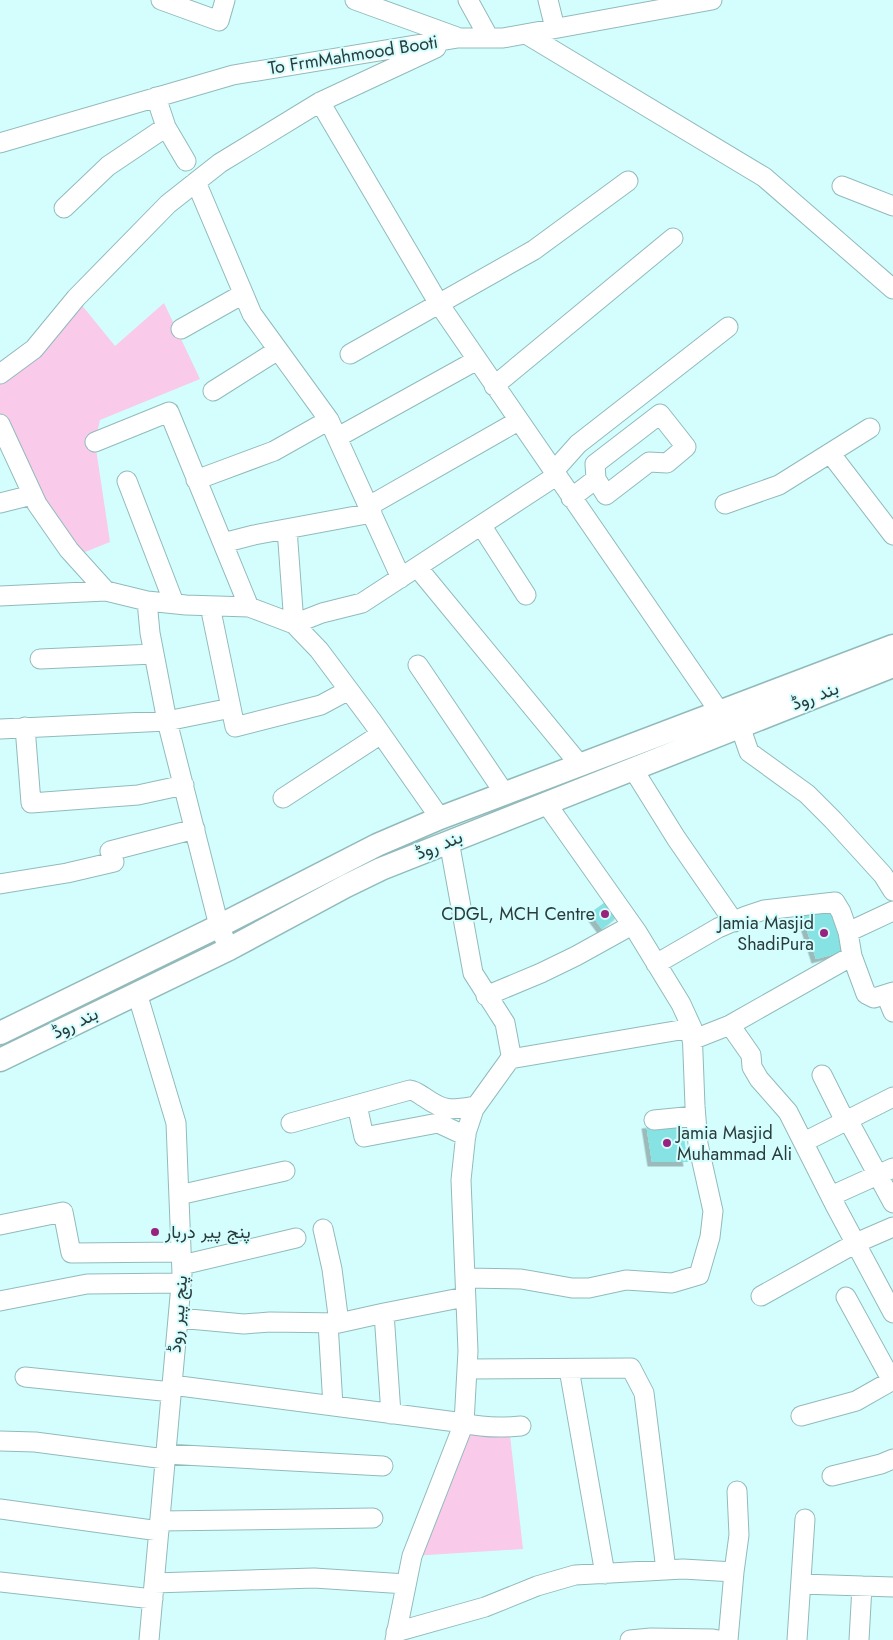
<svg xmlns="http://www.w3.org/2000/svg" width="893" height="1640" font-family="Jost,Vazirmatn,sans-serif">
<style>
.green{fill:#f9cae9}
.building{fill:#87e2e3;filter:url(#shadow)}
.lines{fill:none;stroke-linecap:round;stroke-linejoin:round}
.minor-casing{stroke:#92babb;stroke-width:21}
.major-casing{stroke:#92babb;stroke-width:25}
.minor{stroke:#fff;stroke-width:19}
.major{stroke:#fff;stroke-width:22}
.poi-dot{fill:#98227d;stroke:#d4fefe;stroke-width:2}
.labels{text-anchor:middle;stroke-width:4;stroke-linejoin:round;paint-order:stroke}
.street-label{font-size:18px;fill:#2a3b3b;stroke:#d4fefe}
.poi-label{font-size:18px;fill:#2a3b3b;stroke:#d4fefe;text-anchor:end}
</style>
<defs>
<filter id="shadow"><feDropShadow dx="-4.5" dy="4.5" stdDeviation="0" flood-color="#0004"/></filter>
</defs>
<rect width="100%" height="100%" fill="#d4fefe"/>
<path class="green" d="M76,298L115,346L164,303L200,379L100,420L95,442L110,542L75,556L0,424V374Z
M464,1423L509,1427L523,1549L412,1556Z"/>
<path class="building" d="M608,900L619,915L602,929L590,913Z
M834,906L846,951L816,959L802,915Z
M681,1120L688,1162H652L646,1124Z"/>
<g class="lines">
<g class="minor-casing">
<path id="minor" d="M161,0L219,21L225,0
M355,0L457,37
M468,0L489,38
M548,0L555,28
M526,34L764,177L893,289
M156,97L166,127L186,161
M320,102L439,304L719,711
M0,143L233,75L458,38H503L712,0
M196,182L252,314L329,420L401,578
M842,186L893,206
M64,208L108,166L166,127
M181,329L243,294
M350,354L534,250L628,181
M0,374L34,349L76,298L168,204L220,163L320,102L436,48
M494,386L673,238
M213,391L278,350
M0,424L37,504L69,550L106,591L147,601L186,605L249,607L294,624L319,650L372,721L440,818
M338,437L477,360
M95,442L169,412L249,607
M830,453L893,535
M553,472L578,444L728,327
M196,480L274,451L329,420
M127,481L174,603
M571,498L596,479L595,464L660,414L686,447L667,463L649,462L606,495L596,479
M0,503L32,495
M725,504L779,485L870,428
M369,506L518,421
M481,525L526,595
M287,529L294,624L322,613L362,603L556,476
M223,543L254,535L372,513
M417,567L580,765
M0,596L106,591
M147,601L150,633L167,721L219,926L229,949
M210,606L235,727L321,705L349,690
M40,659L154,654
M418,665L505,794
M740,726L749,752L807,794L833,820L883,875L893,891
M25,727L31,803L138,795L184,785
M0,729L167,721L231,708
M633,769L676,838L734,922
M283,798L381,734
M0,884L67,873L114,862L110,851L195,829
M852,956L866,994L874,998L893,992
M656,964L718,928L746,916L764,910L835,902L841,912L848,932
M137,993L176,1123L182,1274L149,1640
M886,995L893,1012
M486,996L541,973L576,956L632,925
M730,1025L852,956L848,932L893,911
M692,1040L730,1025L751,1055L752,1067L759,1079L788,1112L835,1205L893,1313
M510,1059L692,1028
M822,1075L845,1121
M357,1105L364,1137L438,1123L466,1136
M654,1120L695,1116
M848,1120L893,1203
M291,1123L410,1090C416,1091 419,1094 424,1097C445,1112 451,1110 476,1106
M804,1142L893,1097
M179,1195L285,1171
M831,1196L893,1168
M0,1225L63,1212L71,1253L181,1252
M323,1229L332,1269L339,1323
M182,1265L296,1238
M465,1278L521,1279L572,1288H589L626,1280L672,1283L699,1275L710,1237L713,1211L698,1144L695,1106L692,1028L681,1004L637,932L546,803
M761,1296L856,1243L893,1227
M846,1297L892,1381
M0,1301L87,1284L181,1283
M384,1313L465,1297
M178,1318L244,1324L270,1322L339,1323L384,1313L391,1414
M328,1323L333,1406
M467,1369L631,1368L644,1393L666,1570
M569,1369L605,1574
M25,1377L172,1392
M172,1385L464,1423C484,1428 501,1428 521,1426
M801,1416L856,1401L893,1380
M0,1441L35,1442L165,1459
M166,1454L383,1466
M832,1476L881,1464L893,1459
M0,1509L159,1531
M160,1521L373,1518
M734,1572L739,1535L737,1491
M0,1582L153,1599
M154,1583L314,1578L406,1584
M801,1584L893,1587
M396,1632L485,1607L537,1586L575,1575L683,1569L734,1572L728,1640
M395,1640L412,1556L464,1423L468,1351L461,1180L466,1133L474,1109L510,1059L511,1055L505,1023L473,973L449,841
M630,1640L651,1638L713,1639L718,1640
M797,1640L805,1519
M859,1640L862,1586"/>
</g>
<g class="major-casing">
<path id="major" d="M0,1033L219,926L377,845L440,818L893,646
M0,1060L229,949L346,886L381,869L893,666"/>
</g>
<use href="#minor" class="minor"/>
<use href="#major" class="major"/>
</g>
<g class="poi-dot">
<circle cx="605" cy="914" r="5"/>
<circle cx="824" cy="933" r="5"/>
<circle cx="667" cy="1143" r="5"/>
<circle cx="155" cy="1232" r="5"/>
</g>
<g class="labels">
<g class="street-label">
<text transform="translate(353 55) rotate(-9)" y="6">To FrmMahmood Booti</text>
<text transform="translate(815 696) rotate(-21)" y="6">بند روڈ</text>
<text transform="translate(439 845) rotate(-22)" y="6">بند روڈ</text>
<text transform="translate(75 1023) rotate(-26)" y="6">بند روڈ</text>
<text transform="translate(178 1314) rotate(-85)" y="6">پنج پیر روڈ</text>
</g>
<g class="poi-label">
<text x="595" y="920">CDGL, MCH Centre</text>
<text x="814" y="929">Jamia Masjid<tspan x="814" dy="21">ShadiPura</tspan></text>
<text x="677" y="1139" text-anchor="start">Jamia Masjid<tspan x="677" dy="21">Muhammad Ali</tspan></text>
<text x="165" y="1238" text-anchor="start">پنج پیر دربار</text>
</g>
</g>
</svg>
